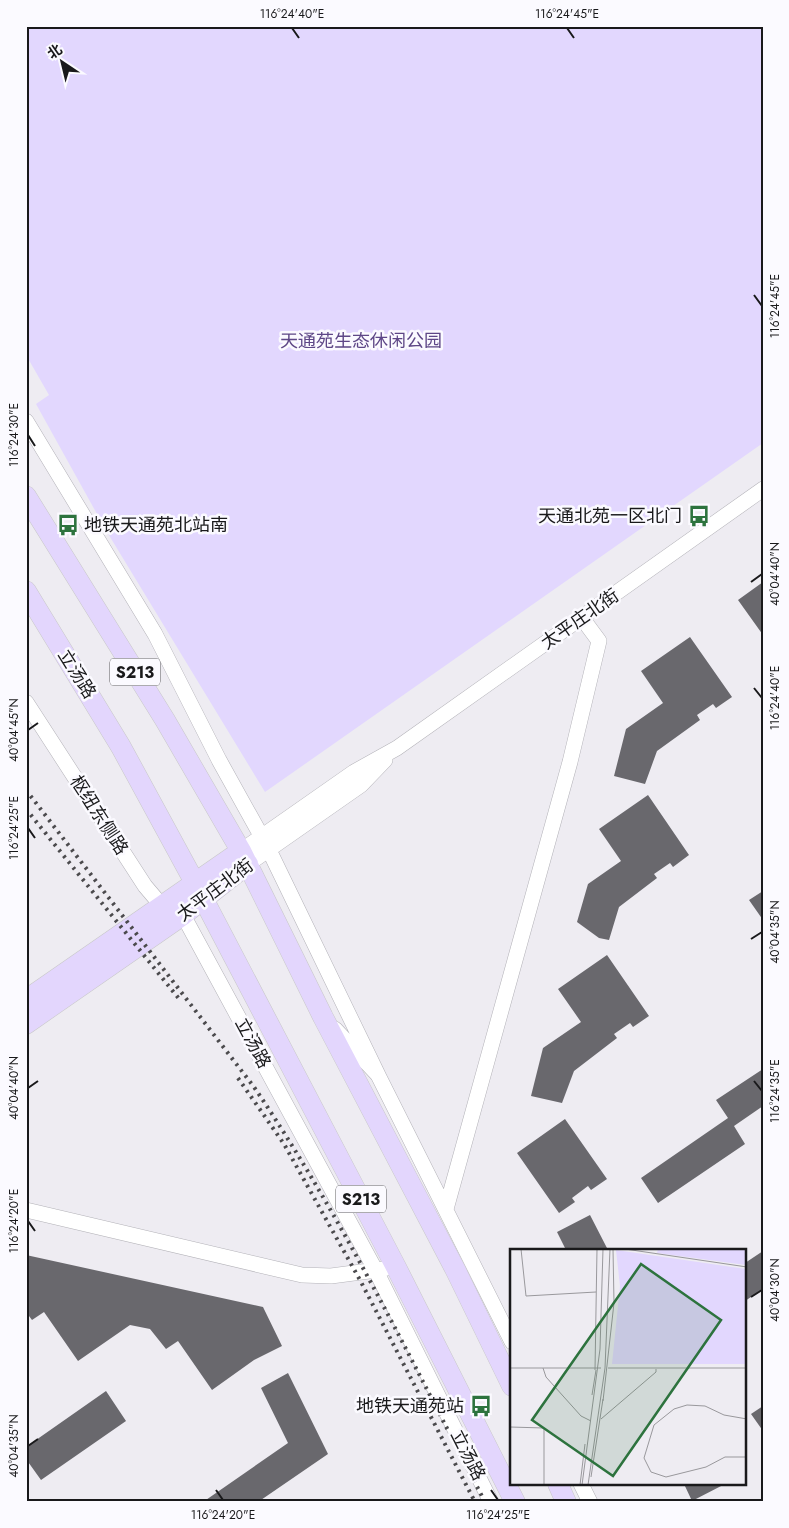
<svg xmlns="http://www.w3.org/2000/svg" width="789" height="1528" font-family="Jost,'Noto Sans SC',sans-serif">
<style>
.green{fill:#e2d7fe}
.building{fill:#69686d}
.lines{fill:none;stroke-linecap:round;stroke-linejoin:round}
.minor-casing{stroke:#b3b2b8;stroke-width:16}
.major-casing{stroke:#c8c8c8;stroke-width:21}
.minor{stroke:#fff;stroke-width:15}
.major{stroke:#e3d6fd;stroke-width:20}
.rail{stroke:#4b4a4d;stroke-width:4;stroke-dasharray:2.5 5;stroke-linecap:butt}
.ticks{fill:none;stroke:#19191b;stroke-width:2}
.labels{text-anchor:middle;stroke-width:5;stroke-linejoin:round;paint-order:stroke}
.shield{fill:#fbfaff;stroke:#5d5c5f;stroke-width:1}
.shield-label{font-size:16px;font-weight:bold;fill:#19191b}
.park-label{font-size:18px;fill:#5e4787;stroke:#fbfaff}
.poi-label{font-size:18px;fill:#19191b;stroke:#fbfaff;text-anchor:end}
.street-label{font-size:18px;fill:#19191b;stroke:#fbfaff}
.inset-road{fill:none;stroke:#99989c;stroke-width:1}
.view{fill:#2d733e;fill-opacity:0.15;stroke:#2d733e;stroke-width:2.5}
.inset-edge{fill:none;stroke:#19191b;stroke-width:2.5}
.neatline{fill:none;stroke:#19191b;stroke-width:2}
.ticks-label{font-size:12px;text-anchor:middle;fill:#19191b}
</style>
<rect width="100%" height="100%" fill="#eeecf2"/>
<path class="green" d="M26,26H763V443L265,792L107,532L36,404L49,395L26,355Z"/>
<path class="building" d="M763,582V635L738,600Z
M690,637L732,697L716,708L713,704L697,715L700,720L657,751L645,784L614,776L626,729L663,703L641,671Z
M648,795L689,855L673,867L670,863L654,874L657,878L619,907L609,940L599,938L577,922L588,884L621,861L599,829Z
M763,891V920L749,900Z
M607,955L649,1016L633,1027L630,1023L614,1034L617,1038L574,1071L562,1103L531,1096L543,1048L581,1022L558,989Z
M763,1069V1106L734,1126L745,1144L658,1203L641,1178L728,1118L716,1100Z
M565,1119L607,1179L591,1190L588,1186L572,1198L575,1202L559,1213L517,1153Z
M590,1215L608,1250H566L557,1232Z
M763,1251V1289L745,1301V1263Z
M26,1255L263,1307L282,1346L254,1360L212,1390L178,1341L166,1349L150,1329L130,1325L78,1361L44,1312L32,1320L26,1312Z
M288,1373L328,1454L258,1502H203L288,1443L261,1388Z
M106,1391L126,1421L41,1480L26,1459V1447Z
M763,1406V1431L751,1414Z
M684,1484H725L692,1501Z"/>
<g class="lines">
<g class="minor-casing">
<path id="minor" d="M26,421L155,634L219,760L269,850L378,1075
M26,702L145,886L162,906L172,910
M241,851L354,772L397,748L763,489
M248,864L361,785L385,760
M187,905L183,915L376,1271L491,1502
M335,1029L378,1075L512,1342
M446,1209L570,762L599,641L582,618
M26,1210L302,1275L331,1276L384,1269
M581,1484L590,1502"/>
</g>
<g class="major-casing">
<path id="major" d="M26,496L165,720L241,851L323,1017L456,1271L512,1386
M26,591L121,747L195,883L396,1267L515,1502
M26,1000L241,851
M26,1024L183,915L248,864
M558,1484L566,1502"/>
</g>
<use href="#minor" class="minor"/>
<use href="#major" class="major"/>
<path class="rail" d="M26,790L254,1087C343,1218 412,1362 485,1502
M26,809L180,1000
M238,1078L284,1144L360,1280L475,1502"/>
</g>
<path class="ticks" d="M292,28L299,38M567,28L574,38M754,295L762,306M28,435L35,446M751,582L762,574M754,688L762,698M28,730L38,723M28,828L35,838M751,939L762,932M754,1081L762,1091M28,1088L38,1081M28,1221L35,1231M751,1297L762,1290M28,1446L38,1439M216,1490L223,1500M491,1490L498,1500"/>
<defs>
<g id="bus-bare" transform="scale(1.725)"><path d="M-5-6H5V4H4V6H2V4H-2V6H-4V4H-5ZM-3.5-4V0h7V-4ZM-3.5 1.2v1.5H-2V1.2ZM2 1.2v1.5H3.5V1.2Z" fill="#2d733e" stroke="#fbfaff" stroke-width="2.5" paint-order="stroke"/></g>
</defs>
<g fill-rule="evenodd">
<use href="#bus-bare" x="699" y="516"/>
<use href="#bus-bare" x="68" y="525"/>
<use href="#bus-bare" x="481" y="1406"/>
</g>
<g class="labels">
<g class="shield">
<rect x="110" y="658.5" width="50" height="27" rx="4"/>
<rect x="336" y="1185.5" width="50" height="27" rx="4"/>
</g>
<g class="shield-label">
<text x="135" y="678">S213</text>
<text x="361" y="1205">S213</text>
</g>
<g class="park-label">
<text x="361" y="347">天通苑生态休闲公园</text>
</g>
<g class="poi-label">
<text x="682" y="522">天通北苑一区北门</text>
<text x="84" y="531" text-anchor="start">地铁天通苑北站南</text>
<text x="464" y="1412">地铁天通苑站</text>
</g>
<g class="street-label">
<text transform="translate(580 619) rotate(-35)" y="6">太平庄北街</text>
<text transform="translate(77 674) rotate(58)" y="6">立汤路</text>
<text transform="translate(99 815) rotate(57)" y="6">枢纽东侧路</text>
<text transform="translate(215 890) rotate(-37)" y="6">太平庄北街</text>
<text transform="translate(253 1043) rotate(62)" y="6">立汤路</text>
<text transform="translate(468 1455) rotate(63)" y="6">立汤路</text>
</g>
</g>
<g transform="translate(510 1249)">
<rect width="236" height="236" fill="#eeecf2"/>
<path d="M148,0H236V16L147,4ZM106,1L236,20V115H102L110,37Z" fill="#e2d7fe"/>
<path class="inset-road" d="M11,0L16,47L86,43M115,0L237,18M0,119H91M33,119L36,128L71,167L81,172M98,119H237M85,121L87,0M82,146L86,121M93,152L104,54L103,0M91,170L146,123V120M237,170L214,166L195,157L177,156L164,160L144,176L134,209L141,223L156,228L196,218L215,208H237M0,178L34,179V236M81,228L93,150M70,236L75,195M72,236L90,100L93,0M78,236L95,119L100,0"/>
<path class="view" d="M131,15L211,71L103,227L22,171Z"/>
<rect width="236" height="236" class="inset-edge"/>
</g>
<rect width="789" height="1528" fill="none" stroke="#fbfaff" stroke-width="55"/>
<g transform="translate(62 62) rotate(325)" stroke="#fbfaff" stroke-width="4" paint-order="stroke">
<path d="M0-4L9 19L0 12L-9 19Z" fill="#19191b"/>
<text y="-8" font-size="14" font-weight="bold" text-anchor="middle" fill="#19191b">北</text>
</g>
<rect x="28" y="28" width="734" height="1472" class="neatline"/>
<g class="ticks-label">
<text x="292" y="18">116°24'40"E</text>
<text x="567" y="18">116°24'45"E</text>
<text transform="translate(775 306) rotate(-90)" y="4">116°24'45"E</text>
<text transform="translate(14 435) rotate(-90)" y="4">116°24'30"E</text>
<text transform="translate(775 574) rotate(-90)" y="4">40°04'40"N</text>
<text transform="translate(775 698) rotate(-90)" y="4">116°24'40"E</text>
<text transform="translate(14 730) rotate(-90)" y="4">40°04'45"N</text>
<text transform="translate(14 828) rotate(-90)" y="4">116°24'25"E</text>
<text transform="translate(775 932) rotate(-90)" y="4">40°04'35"N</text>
<text transform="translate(14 1088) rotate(-90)" y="4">40°04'40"N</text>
<text transform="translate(775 1091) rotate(-90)" y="4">116°24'35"E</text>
<text transform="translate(14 1221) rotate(-90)" y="4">116°24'20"E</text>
<text transform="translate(775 1290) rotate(-90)" y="4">40°04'30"N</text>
<text transform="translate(14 1446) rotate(-90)" y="4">40°04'35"N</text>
<text x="223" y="1519">116°24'20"E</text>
<text x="498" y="1519">116°24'25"E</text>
</g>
</svg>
